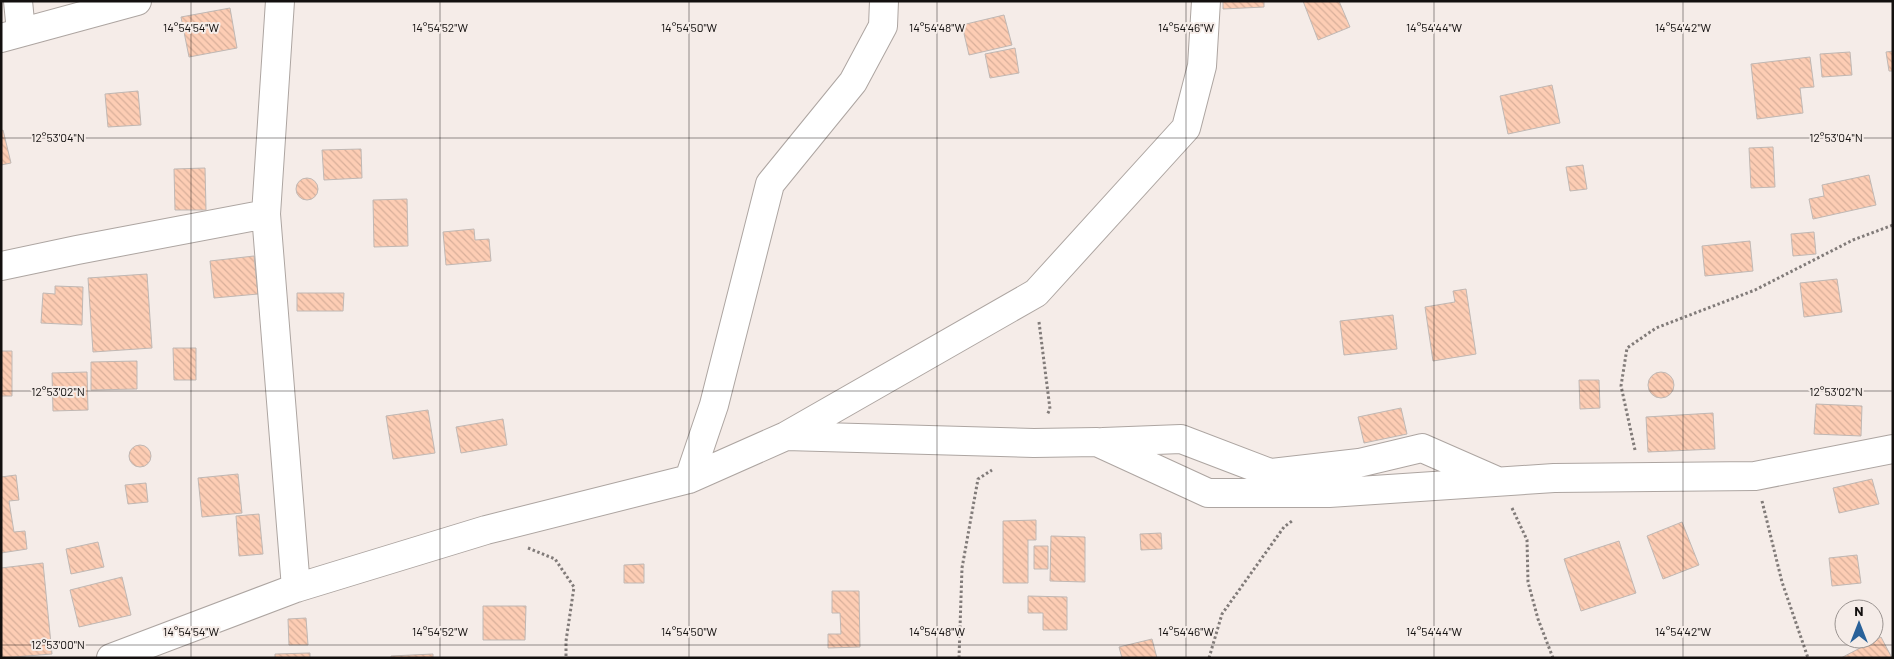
<svg xmlns="http://www.w3.org/2000/svg" width="1894" height="659" font-family="Barlow,sans-serif">
<style>
.building{fill:url(#building-back-hatch);stroke:#c0b8b4}
.lines{fill:none;stroke-linecap:round;stroke-linejoin:round}
.minor-casing{stroke:#ada5a1;stroke-width:30}
.path{stroke:#817b79;stroke-width:3;stroke-dasharray:2.5 2.5;stroke-linecap:butt}
.minor{stroke:#fff;stroke-width:28}
.ticks{fill:none;stroke:#13100f;stroke-width:1;stroke-opacity:0.45}
.ticks-label{font-size:12px;text-anchor:middle;fill:#13100f;stroke:#f5ece8;stroke-width:4;stroke-linejoin:round;paint-order:stroke}
</style>
<defs>
<pattern id="building-back-hatch" width="6" height="6" patternUnits="userSpaceOnUse" patternTransform="scale(1.25)"><rect width="6" height="6" fill="#fdcdb4"/><path d="M-1 5l2 2M0 0l6 6M5-1l2 2" fill="none" stroke="#d8af9a"/></pattern>
</defs>
<rect width="100%" height="100%" fill="#f5ece8"/>
<path class="building" d="M1223,1H1264V7L1223,9Z
M1303,1H1339L1350,27L1318,40Z
M230,8L237,48L189,57L181,17Z
M1004,15L1012,45L969,55L962,25Z
M1015,48L1019,73L990,78L985,54Z
M1893,51V71H1889L1886,52Z
M1850,52L1852,75L1822,77L1820,54Z
M1810,57L1814,87L1800,88L1803,113L1757,119L1751,64Z
M1552,85L1560,123L1508,134L1500,96Z
M138,91L141,125L108,127L105,94Z
M3,130L11,163L1,165V131Z
M1773,147L1775,187L1751,188L1749,148Z
M361,149L362,178L324,180L322,150Z
M1583,165L1587,189L1570,191L1566,167Z
M205,168L206,210H175L174,169Z
M1869,175L1876,205L1813,219L1809,199L1824,196L1822,185Z
M296 189a11 11 0 1 1 22 0a11 11 0 1 1-22 0Z
M407,199L408,246L374,247L373,200Z
M474,229L475,240L489,239L491,261L446,265L443,232Z
M1814,232L1816,254L1793,256L1791,234Z
M1750,241L1753,271L1705,276L1702,246Z
M254,256L258,294L214,298L210,261Z
M147,274L152,348L93,352L88,278Z
M1837,279L1842,312L1804,317L1800,283Z
M55,286L83,287L82,325L41,323L43,293L55,294Z
M1466,289L1476,354L1433,361L1425,307L1455,302L1453,291Z
M297,293H344L343,311H297Z
M1393,315L1397,349L1344,355L1340,321Z
M173,348H196V380H174Z
M1,351H12V396H1Z
M137,361V389L91,390V362Z
M1648 385a13 13 0 1 1 26 0a13 13 0 1 1-26 0Z
M87,372L88,410L53,411L52,373Z
M1579,380H1599L1600,408L1580,409Z
M1816,404L1862,406L1861,436L1814,434Z
M1401,408L1407,434L1364,443L1358,417Z
M428,410L435,453L393,459L386,416Z
M1713,413L1715,449L1648,452L1646,417Z
M503,419L507,445L461,453L456,427Z
M129 456a11 11 0 1 1 22 0a11 11 0 1 1-22 0Z
M238,474L242,513L202,517L198,478Z
M16,475L19,500L9,501L14,532L25,531L27,549L1,553V477Z
M1872,479L1879,504L1839,513L1833,488Z
M146,483L148,502L128,504L125,485Z
M259,514L263,554L239,556L236,516Z
M1036,520V540H1028V583H1003V521Z
M1682,522L1699,565L1663,579L1647,536Z
M1161,533L1162,549L1141,550L1140,534Z
M1051,536L1085,537V582L1050,581Z
M1619,541L1636,593L1581,611L1564,559Z
M98,542L104,567L71,574L66,549Z
M1034,546H1048V569H1034Z
M1857,555L1861,583L1832,586L1829,558Z
M43,563L52,654L1,658V568Z
M644,564V583H624V565Z
M122,577L131,615L79,627L70,590Z
M832,591H859L860,647L828,648V634H841L840,613H832Z
M1028,596L1067,597V630H1043V613H1028Z
M483,606H526L525,640H483Z
M306,618L308,645H289L288,619Z
M1881,637L1892,658H1841Z
M1152,639L1157,658H1122L1119,647Z
M310,653V658H275V654Z
M433,654V658H391V656Z"/>
<g class="lines">
<g class="minor-casing">
<path id="minor" d="M18,1L21,32
M280,1L266,214L296,588
M1,38L137,1
M1,266L77,250L266,214
M786,436L1034,443L1097,442L1208,493H1329L1554,478L1755,476L1893,449
M1103,442L1181,439L1270,473L1359,463L1422,448L1495,480
M689,479L714,405L770,184L853,82L883,26L884,1
M111,658L296,588L486,530L689,479L786,436L1036,293L1186,128L1202,66L1206,1"/>
</g>
<path class="path" d="M1039,322L1050,409L1047,415
M1635,450L1621,386L1627,348L1656,328L1755,290L1853,240L1893,225
M1762,501L1782,582L1808,658
M1512,508L1527,540L1528,582L1538,619L1553,658
M528,548L555,559L574,587L566,641V658
M959,658L962,568L978,479L992,470
M1209,658L1222,614L1284,527L1292,521"/>
<use href="#minor" class="minor"/>
</g>
<path class="ticks" d="M191,1V658M440,1V658M689,1V658M937,1V658M1186,1V658M1434,1V658M1683,1V658M1,138H1893M1,391H1893M1,645H1893"/>
<g class="ticks-label">
<text x="191" y="32">14°54'54"W</text>
<text x="440" y="32">14°54'52"W</text>
<text x="689" y="32">14°54'50"W</text>
<text x="937" y="32">14°54'48"W</text>
<text x="1186" y="32">14°54'46"W</text>
<text x="1434" y="32">14°54'44"W</text>
<text x="1683" y="32">14°54'42"W</text>
<text x="58" y="142">12°53'04"N</text>
<text x="1836" y="142">12°53'04"N</text>
<text x="58" y="396">12°53'02"N</text>
<text x="1836" y="396">12°53'02"N</text>
<text x="191" y="636">14°54'54"W</text>
<text x="440" y="636">14°54'52"W</text>
<text x="689" y="636">14°54'50"W</text>
<text x="937" y="636">14°54'48"W</text>
<text x="1186" y="636">14°54'46"W</text>
<text x="1434" y="636">14°54'44"W</text>
<text x="1683" y="636">14°54'42"W</text>
<text x="58" y="649">12°53'00"N</text>
</g>
<rect width="1894" height="659" fill="none" stroke="#13100f" stroke-width="5"/>
<g transform="translate(1859 624)"><circle r="24" fill="#f5ece8" stroke="#9b9491"/>
<path d="M0-4L9 19L0 12L-9 19Z" fill="#296199"/>
<text y="-8" font-size="14" font-weight="bold" text-anchor="middle" fill="#13100f">N</text>
</g>
</svg>
